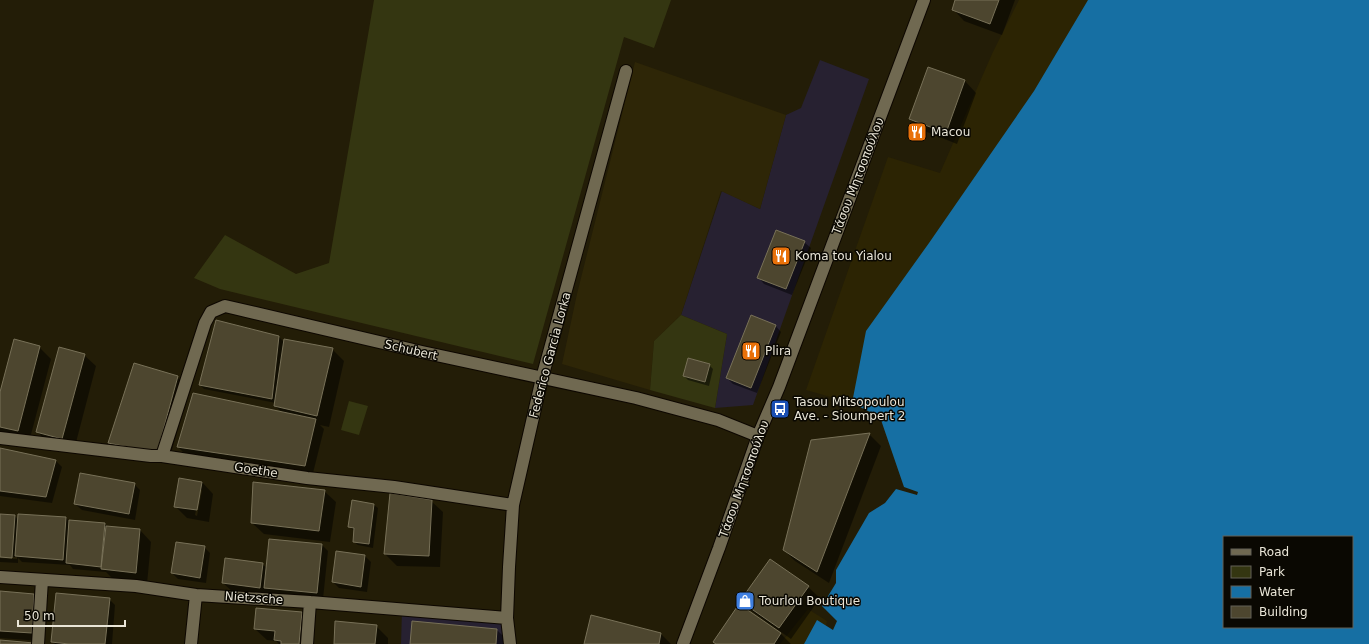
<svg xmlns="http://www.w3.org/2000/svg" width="1369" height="644" font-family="'DejaVu Sans',sans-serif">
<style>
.commercial{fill:#272131}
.built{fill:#2e2607}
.green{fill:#343611;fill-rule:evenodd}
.sand{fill:#2c2403}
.water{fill:#166fa3;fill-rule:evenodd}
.shadow{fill:#0007;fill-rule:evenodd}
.building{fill:#4d462f;stroke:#787158}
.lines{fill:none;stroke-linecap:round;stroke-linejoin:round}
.street-casing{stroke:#0d0700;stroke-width:14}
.secondary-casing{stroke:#0d0700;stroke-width:14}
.street{stroke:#706951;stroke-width:12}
.secondary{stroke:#706951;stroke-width:12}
.labels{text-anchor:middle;stroke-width:3;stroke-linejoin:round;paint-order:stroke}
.poi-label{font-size:12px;fill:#e9e5d7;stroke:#0a0802;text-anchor:start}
.street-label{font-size:12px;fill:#e9e5d7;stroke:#0a0802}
</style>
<rect width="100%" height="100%" fill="#231d07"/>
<path class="commercial" d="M820,60L869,79L753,405L715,408L727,334L681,315L722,191L760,209L786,115L801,108Z
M402,610L507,618L516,644H401Z"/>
<path class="built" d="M635,62L786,115L760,209L721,191L681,315L654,341L650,390L562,364L577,294Z"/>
<path class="green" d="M374,0H671L654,48L624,37L533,364L220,289L194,278L225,235L296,274L329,263Z
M681,315L727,334L715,408L650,390L654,341ZM688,358L710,364L705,382L684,376Z
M349,401L368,406L359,435L341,430Z"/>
<path class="sand" d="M1019,0H1139L904,487L880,417L852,403L806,390L888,157L940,173L992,54Z
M808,609L827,621L823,644H780Z"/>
<path class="water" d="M1088,0H1369V644H804L817,620L833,630L837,621L822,606L836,583V570L869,513L885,503L896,489L917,495L918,492L904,487L880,417L852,403L866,331L929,243L1034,91ZM1224,537H1352V627H1224Z"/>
<path class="shadow" d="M956,0H1015L1002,35L964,21L953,9Z
M929,68L965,81L976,93L957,144L922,130L910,119Z
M804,242L811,248L792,295L764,284L758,277Z
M775,325L781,332L757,393L733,384L727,378Z
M279,337L284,342L332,349L344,361L329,427L320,425L324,429L313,473L186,455L178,447L283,413L275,406L276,403L204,389L200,385Z
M39,347L51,359L29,442L4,436L0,432V396Z
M84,355L96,366L74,450L49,443L37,432Z
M709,365L713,369L709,386L688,380L684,376Z
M177,377L189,389L168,464L121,454L109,443Z
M869,434L881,446L829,583L795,561L784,550Z
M0,449L56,461L62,467L52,503L0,496Z
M202,482L213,494L209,522L187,518L175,506ZM200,490H202L197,516L195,515Z
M134,484L140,490L135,520L82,510L75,504Z
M324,491L336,502L330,542L264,534L252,523Z
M431,501L443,512L440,567L397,566L385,554Z
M352,502L374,505L378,508L373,548L358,545L354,542L355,531L349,527Z
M0,515L15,516L18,520L66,518L69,521L105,524L108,527L140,530L151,542L147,584L114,580L106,572L73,569L70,565L22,562L18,558V563L0,562V558L17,559V557L0,556Z
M322,545L328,551L323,599L235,594L223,583L262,564L267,568Z
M204,547L210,553L206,583L178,579L172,573Z
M365,556L371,562L367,592L339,588L333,582Z
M808,587L820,598L791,639L753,612L742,601Z
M0,592L34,595L42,603L40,641L0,638Z
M109,599L115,605L112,644H55L52,642Z
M739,606L781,634L791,644H716Z
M301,613L313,625L312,644H279L276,641L267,640L255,629Z
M592,616L661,634L671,644H585Z
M376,626L388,638V644H335Z
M497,630L505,638L504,644H411Z"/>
<path class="building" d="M955,0H999L990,24L952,10Z
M928,67L965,80L946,133L909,119Z
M776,230L805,241L786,289L757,278Z
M751,315L776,325L751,388L726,378Z
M216,320L279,336L272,399L199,385Z
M14,339L40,346L18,431L0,427V392Z
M284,339L333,348L317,416L274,406Z
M59,347L85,354L62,439L36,432Z
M688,358L710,364L705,382L683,376Z
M134,363L178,376L157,453L108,443Z
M193,393L316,419L305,466L177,447Z
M870,433L817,572L783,550L811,440Z
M0,448L56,460L46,497L0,491Z
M80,473L135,483L129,514L74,504Z
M179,478L202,482L197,510L174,507Z
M253,482L325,490L319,531L251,523Z
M390,493L432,500L429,556L384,554Z
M352,500L374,504L369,544L353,542L354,528L348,527Z
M0,514L15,515L12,558L0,557Z
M18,514L66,517L63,560L15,556Z
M69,520L105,523L101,567L66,563Z
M106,526L140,529L136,573L101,569Z
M269,539L322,544L317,593L264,588Z
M176,542L205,546L200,578L171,573Z
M336,551L365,555L361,587L332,582Z
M225,558L263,563L260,588L222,583Z
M770,559L809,586L779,628L740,601Z
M0,591L34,594L32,633L0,631Z
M56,593L110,598L105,644H69L51,642Z
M739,604L781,633L774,644H716L713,642Z
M256,608L302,612L299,644H281V641L274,640L275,631L254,629Z
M591,615L661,633L659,644H584Z
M335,621L377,625L375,644H334Z
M412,621L497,629L496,644H410Z
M0,640L34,643V644H0Z"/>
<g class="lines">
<g class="street-casing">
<path id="street" d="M0,438L151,456H162L307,478L394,487L513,505
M162,456L205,323L211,312L225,306L422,352L636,398L718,420L758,436
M0,577L136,586L196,595L310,602L507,618
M38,644L42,580
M191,644L196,595
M307,644L310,602
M510,644L507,618L509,567L513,505L542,378L626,71"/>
</g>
<g class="secondary-casing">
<path id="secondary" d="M683,644L719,548L758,436L779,387L924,0"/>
</g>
<use href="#street" class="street"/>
<use href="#secondary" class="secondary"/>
</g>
<defs>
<g id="restaurant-square" transform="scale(1)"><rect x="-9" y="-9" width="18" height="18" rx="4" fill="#e8710a" stroke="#0a0802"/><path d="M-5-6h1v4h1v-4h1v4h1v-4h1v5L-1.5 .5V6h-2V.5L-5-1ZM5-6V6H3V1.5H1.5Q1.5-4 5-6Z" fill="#fff"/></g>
<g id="bus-square" transform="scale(1)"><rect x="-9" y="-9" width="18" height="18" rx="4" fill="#1a4fb4" stroke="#0a0802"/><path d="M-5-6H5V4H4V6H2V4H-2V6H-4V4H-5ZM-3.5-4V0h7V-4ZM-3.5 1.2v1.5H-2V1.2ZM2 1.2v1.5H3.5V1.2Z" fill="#fff"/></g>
<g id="shop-square" transform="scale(1)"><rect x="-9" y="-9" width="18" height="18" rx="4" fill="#3f7fe0" stroke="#0a0802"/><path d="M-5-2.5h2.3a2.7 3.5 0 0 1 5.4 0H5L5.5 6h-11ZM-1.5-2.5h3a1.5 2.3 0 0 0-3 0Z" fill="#fff"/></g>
</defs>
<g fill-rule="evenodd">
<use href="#restaurant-square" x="917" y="132"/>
<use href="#restaurant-square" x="781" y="256"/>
<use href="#restaurant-square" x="751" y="351"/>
<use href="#bus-square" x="780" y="409"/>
<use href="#shop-square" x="745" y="601"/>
</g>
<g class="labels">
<g class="poi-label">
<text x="931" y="136">Macou</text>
<text x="795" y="260">Koma tou Yialou</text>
<text x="765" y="355">Plira</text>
<text x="794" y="406">Tasou Mitsopoulou<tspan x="794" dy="14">Ave. - Sioumpert 2</tspan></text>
<text x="759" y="605">Tourlou Boutique</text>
</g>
<g class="street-label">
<text transform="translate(858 176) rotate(-69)" y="4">Τάσου Μητσοπούλου</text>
<text transform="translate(411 350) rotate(13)" y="4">Schubert</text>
<text transform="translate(550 355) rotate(-75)" y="4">Federico Garcia Lorka</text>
<text transform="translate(256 470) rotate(9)" y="4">Goethe</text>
<text transform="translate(744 479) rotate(-70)" y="4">Τάσου Μητσοπούλου</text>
<text transform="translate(254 598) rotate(4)" y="4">Nietzsche</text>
</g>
</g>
<rect x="1223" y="536" width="130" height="92" fill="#0a0802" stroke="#636057"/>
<rect x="1231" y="549" width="20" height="6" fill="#706951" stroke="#636057"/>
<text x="1259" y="556" font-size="12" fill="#e9e5d7">Road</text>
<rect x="1231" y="566" width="20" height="12" fill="#343611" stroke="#636057"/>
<text x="1259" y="576" font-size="12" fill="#e9e5d7">Park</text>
<rect x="1231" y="586" width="20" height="12" fill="#166fa3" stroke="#636057"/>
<text x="1259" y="596" font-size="12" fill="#e9e5d7">Water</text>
<rect x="1231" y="606" width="20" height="12" fill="#4d462f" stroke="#636057"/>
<text x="1259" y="616" font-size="12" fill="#e9e5d7">Building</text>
<path d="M18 620v6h107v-6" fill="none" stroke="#e9e5d7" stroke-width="2"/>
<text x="24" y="620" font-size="12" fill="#e9e5d7" stroke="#0a0802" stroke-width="3" paint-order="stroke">50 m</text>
</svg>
